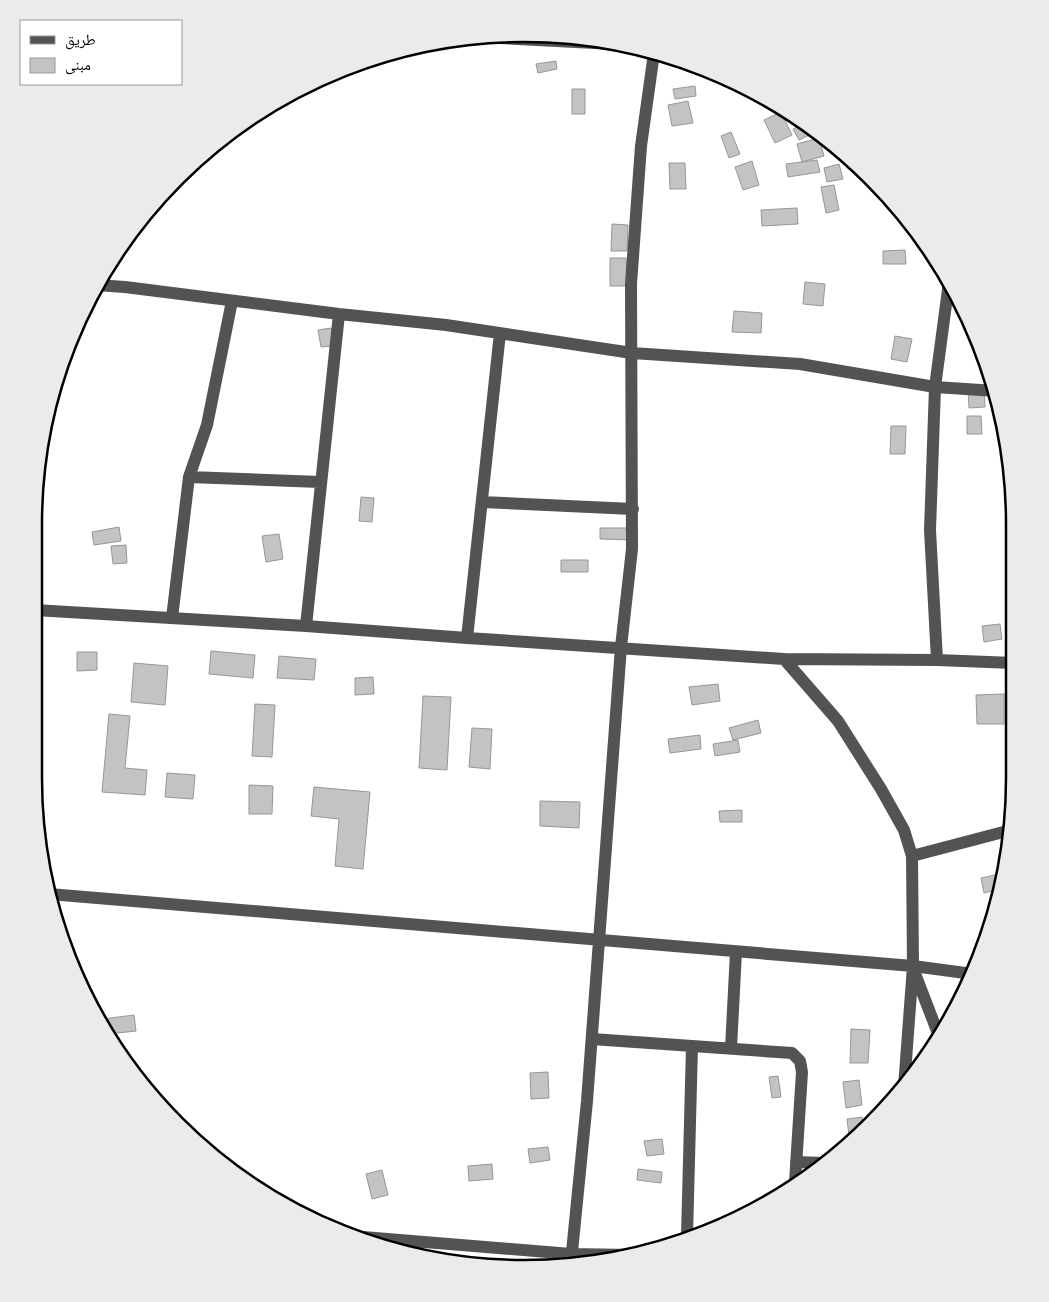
<svg xmlns="http://www.w3.org/2000/svg" width="1049" height="1302" font-family="'DM Sans','Noto Naskh Arabic',sans-serif">
<style>
.building{fill:#c3c3c3;stroke:#979797}
.lines{fill:none;stroke-linecap:round;stroke-linejoin:round}
.minor{stroke:#535353;stroke-width:12}
.rim{fill:none;stroke:#000;stroke-width:2.5}
</style>
<rect width="100%" height="100%" fill="#fff"/>
<path class="building" d="M556,61L557,69L538,73L536,64Z
M695,86L696,96L675,99L673,89Z
M572,89H585V114H572Z
M688,101L693,123L672,126L668,105Z
M781,112L792,135L775,143L764,120Z
M804,124L816,132L799,140L793,129Z
M731,132L740,154L729,158L721,136Z
M819,138L824,156L802,162L797,144Z
M817,160L820,172L788,177L786,164Z
M752,161L759,185L743,190L735,167Z
M669,163H685L686,189H670Z
M839,164L843,179L827,182L824,168Z
M834,185L839,210L826,213L821,187Z
M797,208L798,224L762,226L761,210Z
M612,224L628,225L627,251H611Z
M905,250L906,264H883V251Z
M610,258H626L627,286H610Z
M805,282L825,284L823,306L803,304Z
M734,311L762,313L761,333L732,332Z
M331,328L334,346L321,347L318,330Z
M895,336L912,339L907,362L891,359Z
M984,387L985,407L969,408L968,388Z
M967,416H981L982,434H967Z
M891,426H906L905,454H890Z
M361,497L374,498L372,522L359,521Z
M119,527L121,541L94,545L92,532Z
M600,528H634V540L600,539Z
M279,534L283,559L266,562L262,536Z
M126,545L127,563L113,564L111,546Z
M561,560H588V572H561Z
M1000,624L1002,639L984,642L982,626Z
M211,651L255,655L253,678L209,674Z
M77,652H97V670L77,671Z
M279,656L316,659L314,680L277,678Z
M134,663L168,666L165,705L131,702Z
M373,677L374,694L355,695V678Z
M718,684L720,701L692,705L689,687Z
M1004,694V724H977L976,695Z
M423,696L451,697L447,770L419,768Z
M255,704L275,705L272,757L252,756Z
M109,714L130,716L125,768L147,770L145,795L102,792Z
M758,720L761,733L733,740L729,728Z
M472,728L492,729L490,769L469,767Z
M700,735L701,749L670,753L668,739Z
M738,740L740,752L715,756L713,744Z
M167,773L195,775L193,799L165,797Z
M249,785L273,786L272,814H249Z
M314,787L370,792L363,869L335,866L339,819L311,816Z
M540,801L580,802L579,828L540,826Z
M742,810V822H720L719,811Z
M1004,873L1001,889L984,893L981,878Z
M134,1015L136,1031L108,1034L104,1029L103,1019Z
M851,1029L870,1030L868,1063H850Z
M548,1072L549,1098L531,1099L530,1073Z
M778,1076L781,1097L772,1098L769,1077Z
M859,1080L862,1105L846,1108L843,1082Z
M862,1117L863,1130L859,1134L849,1136L847,1119Z
M662,1139L664,1154L647,1156L644,1141Z
M548,1147L550,1160L530,1163L528,1149Z
M492,1164L493,1179L469,1181L468,1166Z
M638,1169L662,1172L661,1183L637,1180Z
M382,1170L388,1195L372,1199L366,1174Z"/>
<g class="lines">
<path class="minor" d="M481,37L614,44
M96,285L125,287L339,314L446,325L632,353L800,364L935,387L996,391
M189,477L320,482
M482,502L633,509
M34,610L306,626L467,638L784,659L937,660L1014,663
M172,618L189,477L207,425L232,301
M306,626L339,314
M467,638L500,333
M784,659L838,721L881,789L904,830L912,856L913,966L904,1087
M937,660L930,530L935,387L949,282
M912,856L1011,830
M49,894L913,966L973,974
M914,971L939,1036
M592,1039L792,1053L800,1061L802,1072L795,1182
M731,1048L736,952
M796,1162L823,1163
M687,1236L692,1046
M363,1237L571,1254L632,1255
M571,1262L587,1101L621,647L632,549L631,284L641,146L654,53"/>
</g>
<path d="M0 0H1049V1302H0ZM524 42H524A482 482 0 0 1 1006 524V778A482 482 0 0 1 524 1260H524A482 482 0 0 1 42 778V524A482 482 0 0 1 524 42Z" fill="#ebebeb" fill-rule="evenodd"/>
<path class="rim" d="M524 42H524A482 482 0 0 1 1006 524V778A482 482 0 0 1 524 1260H524A482 482 0 0 1 42 778V524A482 482 0 0 1 524 42Z"/>
<rect x="20" y="20" width="162" height="65" fill="#ffffff" stroke="#999999"/>
<rect x="30" y="36" width="25" height="8" fill="#535353" stroke="#999999"/>
<text x="65" y="45" font-size="15" fill="#000000">طريق</text>
<rect x="30" y="58" width="25" height="15" fill="#c3c3c3" stroke="#999999"/>
<text x="65" y="70" font-size="15" fill="#000000">مبنى</text>
</svg>
